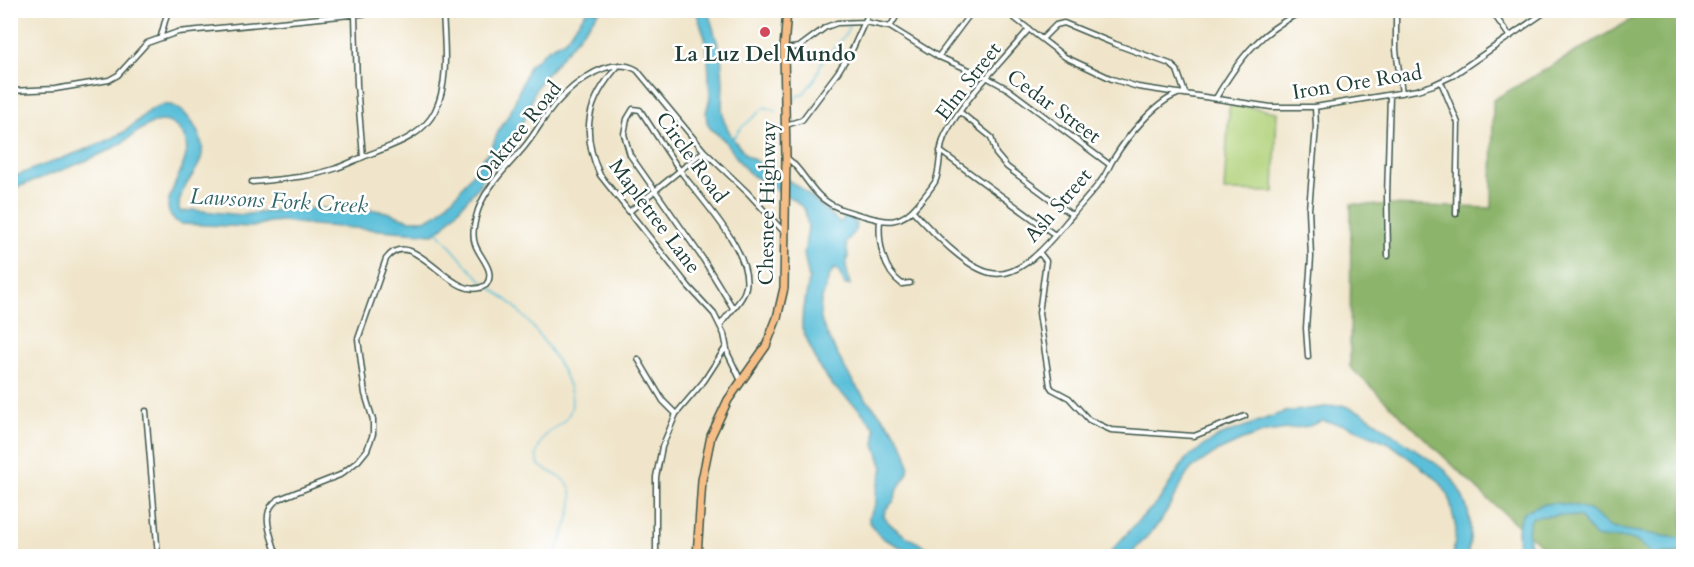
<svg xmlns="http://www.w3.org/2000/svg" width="1694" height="567" font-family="Cardo,serif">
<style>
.green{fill:#b1d27a;stroke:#688857;stroke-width:1.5}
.forest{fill:#8cb46a;stroke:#56784f;stroke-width:1.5}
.water{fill:#5bbfd9;stroke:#3d7e86;stroke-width:1.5}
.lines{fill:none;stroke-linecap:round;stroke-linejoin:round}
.stream{stroke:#5bbfd9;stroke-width:1.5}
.street-casing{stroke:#3e564a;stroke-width:7}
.primary-casing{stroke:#3e564a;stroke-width:10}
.street{stroke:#fff;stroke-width:4}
.primary{stroke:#f6be87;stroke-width:7}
.poi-dot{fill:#d1495b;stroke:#fff;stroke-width:2}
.labels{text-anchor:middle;stroke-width:5;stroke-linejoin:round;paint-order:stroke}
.poi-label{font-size:21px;font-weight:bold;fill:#1f3d34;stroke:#fff}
.street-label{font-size:21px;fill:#1f3d34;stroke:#fff}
.water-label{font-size:22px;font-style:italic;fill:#316466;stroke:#fff}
</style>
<rect width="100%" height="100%" fill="#fff"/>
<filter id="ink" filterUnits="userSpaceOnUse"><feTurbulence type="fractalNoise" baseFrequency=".0167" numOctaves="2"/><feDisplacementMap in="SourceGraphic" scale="12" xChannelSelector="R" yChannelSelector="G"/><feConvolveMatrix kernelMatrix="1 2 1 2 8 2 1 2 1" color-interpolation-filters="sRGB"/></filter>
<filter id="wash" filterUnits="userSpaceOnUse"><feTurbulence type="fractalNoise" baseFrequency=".008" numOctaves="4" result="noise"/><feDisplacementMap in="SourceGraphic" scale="24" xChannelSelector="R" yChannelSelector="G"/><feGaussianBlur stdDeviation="1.35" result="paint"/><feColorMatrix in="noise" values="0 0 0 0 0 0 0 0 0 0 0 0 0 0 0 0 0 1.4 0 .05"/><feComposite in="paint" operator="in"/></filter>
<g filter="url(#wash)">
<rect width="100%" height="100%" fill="#f0e5ca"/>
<path class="green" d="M1239,105L1277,112L1274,192L1224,191L1229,110L1230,106Z"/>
<path class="forest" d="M1646,11H1683V556H1553L1488,499L1350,367L1351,204L1492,208L1493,100Z"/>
<path class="water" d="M587,11H600L540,82L534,92L529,110L517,132L488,170L478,187L444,226L434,234L313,225L283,221L269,222L253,227L180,224C140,203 217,154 172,124C155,113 134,136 120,144C86,164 47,174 11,190V178C47,162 87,152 122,133C136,126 148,106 164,105C183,102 199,130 202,145C206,170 177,184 179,209L181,212L193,210L242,215L284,209L361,208L387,212L409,220H425L438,213L458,193L492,147L498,132L511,111L529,66L548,49L565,40Z
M696,11H708L721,55L723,82L722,108L724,121L733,139L746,155L801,188L840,223L847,215L856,223V230L846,242L848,256L846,266L850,285H845L838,270L834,269C829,274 827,282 825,290C816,312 820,322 831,342C840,360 849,377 861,393C879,416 902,431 908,461C911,474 902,480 897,490C895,493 896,496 895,499C891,507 884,506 884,517C898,536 925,546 945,556H928L911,552L884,539L878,534L869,522V517L876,503V493L883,468L875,444V428L859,409L833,386L819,367L802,328V319L809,279L804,254L808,227L805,210L796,201L750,174L742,165L724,140L710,128L707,122L706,113L710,97L708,57L705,38Z
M1342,405L1363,413L1445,470C1467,495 1476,523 1467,556H1453L1456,529L1449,496L1439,481L1389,443L1346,425L1322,421L1309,426L1266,432L1240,441L1216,452L1192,468L1187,474L1161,521L1131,554L1128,556H1107L1139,520L1158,502L1185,460L1206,444L1219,436L1284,412Z
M1552,503C1567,504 1584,505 1596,515C1602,520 1605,525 1612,528L1683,539V552L1653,554L1636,541L1627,538H1598L1594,536L1580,517L1561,515L1533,517C1524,529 1530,544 1532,556H1519C1518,522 1512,509 1552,503Z"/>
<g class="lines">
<path class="stream" d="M851,18L852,10
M795,102L796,97L804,93L816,78L821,63L846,34L849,25
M732,140L740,129L765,107L776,111
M438,232L469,268L484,282
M490,287C498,294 508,300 516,308C534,327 582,384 570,412C566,423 555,426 547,434C541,439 539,447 536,455L539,465C546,471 556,474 564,480C584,496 561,537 555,556"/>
</g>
</g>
<g filter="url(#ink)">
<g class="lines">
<g class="street-casing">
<path id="street" d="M1004,10L1065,57L1112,79L1138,87L1271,107H1315L1417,90L1433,85L1452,76L1548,10
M1396,10V50L1402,93
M1491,10L1510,37
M355,16L357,85L363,157
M890,27L900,10
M161,36L168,10
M1042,39L1056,25L1064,23L1115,44L1170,64L1177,70L1185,93
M785,49L799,47L826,27L837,23L865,22L890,27L937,56L988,78L1008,89L1110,165
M938,57L973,10
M619,65C587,100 580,131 600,175L689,287L714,314L724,334L728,354L741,381
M1441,82L1458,123L1456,214
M10,91L55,89L109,80L118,75L147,43L178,32L401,10
M1216,98C1240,57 1262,29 1306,10
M960,112L991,137L996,154L1007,167L1072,215
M786,125L802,120L838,72L853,48L870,10
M940,151L1055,235
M787,158C802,169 809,188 823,199C834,208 847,211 861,215C886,222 899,227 918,204C924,197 930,190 935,182C942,167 937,149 946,133C967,95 1001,63 1029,29
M252,182C280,179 307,178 334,169C346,165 357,159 368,155C393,145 422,137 435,111C450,81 444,42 443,10
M630,211L704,151
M913,211C931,230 965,268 991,273C1023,280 1055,235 1073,214C1082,203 1092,193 1100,182C1106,175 1109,166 1114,158C1127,137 1154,103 1178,94
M880,220C878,242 883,271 902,284L910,283
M1039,252L1046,261L1039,313L1050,386L1052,389L1069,398L1089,420L1111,430L1194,436L1245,416
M1388,256L1387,196L1390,95
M720,326C727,313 743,302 746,287C752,252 701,199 681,172C667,152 654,131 640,110L633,109L627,119L624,134L630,155L703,259L733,308
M1308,357L1306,328L1311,257L1309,209L1316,127L1315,107
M638,359L663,401L676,414
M146,411L158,556
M277,556C272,537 258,511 279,499L340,475L358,461L367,450L373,434V420L365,394L358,339L386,259C414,222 452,307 486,285C497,271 479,257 475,244C472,235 474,226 476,217C483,188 507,168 525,146C533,136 539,126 546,116C563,92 606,52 637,70L704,151L748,193L784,232
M656,556V477L662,447L676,414L704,381L726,347"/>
</g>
<g class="primary-casing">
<path id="primary" d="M697,556L702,480L711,436L728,400L766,346L777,318L784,288L786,158L784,49L787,10"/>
</g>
<use href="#street" class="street"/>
<use href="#primary" class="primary"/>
</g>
</g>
<circle class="poi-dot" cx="765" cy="32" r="6"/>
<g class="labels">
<g class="poi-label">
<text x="765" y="61">La Luz Del Mundo</text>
</g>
<g class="street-label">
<text transform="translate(968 81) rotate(-52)" y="7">Elm Street</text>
<text transform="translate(1357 82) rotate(-9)" y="7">Iron Ore Road</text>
<text transform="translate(1054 106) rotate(36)" y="7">Cedar Street</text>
<text transform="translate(518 132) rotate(-51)" y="7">Oaktree Road</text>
<text transform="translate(692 157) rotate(54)" y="7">Circle Road</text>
<text transform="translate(767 203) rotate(-89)" y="7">Chesnee Highway</text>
<text transform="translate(1058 205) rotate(-49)" y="7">Ash Street</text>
<text transform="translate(655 216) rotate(53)" y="7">Mapletree Lane</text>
</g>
<g class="water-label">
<text transform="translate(279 200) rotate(3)" y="8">Lawsons Fork Creek</text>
</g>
</g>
<rect width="1694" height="567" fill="none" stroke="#fff" stroke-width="36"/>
</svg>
